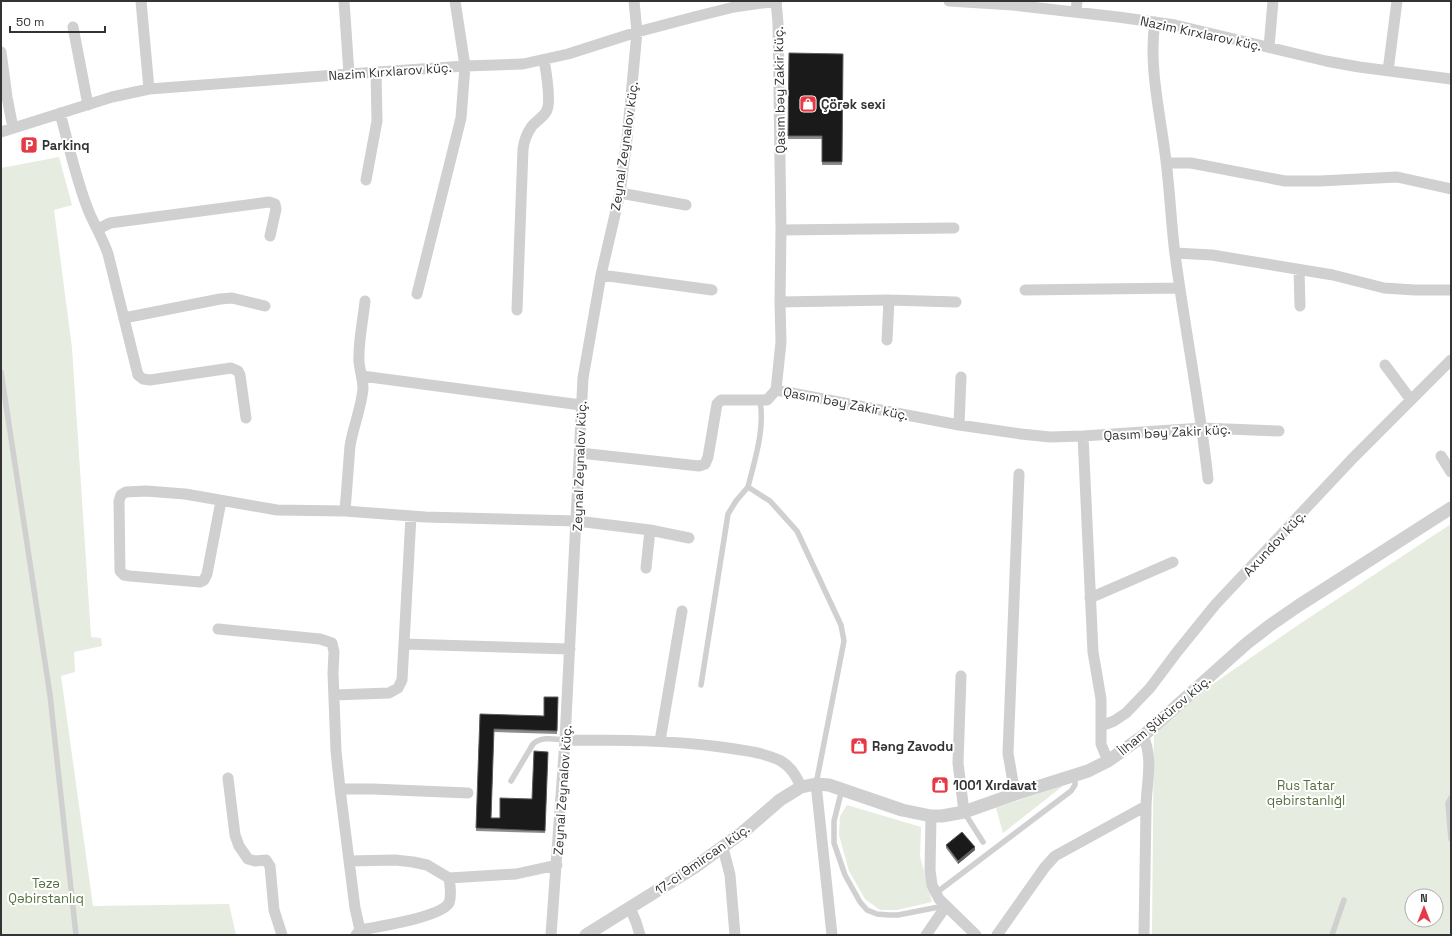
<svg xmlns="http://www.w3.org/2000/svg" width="1452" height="936" font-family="'Space Grotesk',sans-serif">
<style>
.green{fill:#e6ecdf;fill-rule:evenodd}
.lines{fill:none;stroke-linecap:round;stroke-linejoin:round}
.service{stroke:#d0d0d0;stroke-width:5.5}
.minor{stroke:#d0d0d0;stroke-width:11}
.tertiary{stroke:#d0d0d0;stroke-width:13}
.wall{fill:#8c8c8c}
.shaded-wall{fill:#5f5f5f}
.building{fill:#1a1a1a;stroke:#5f5f5f}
.labels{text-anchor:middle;stroke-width:4;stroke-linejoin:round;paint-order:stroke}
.street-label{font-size:13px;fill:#333;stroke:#fff}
.poi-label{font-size:13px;font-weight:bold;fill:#333;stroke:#fff;text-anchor:start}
.park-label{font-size:13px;fill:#56703f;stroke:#fff}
</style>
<rect width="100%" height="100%" fill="#fff"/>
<path class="green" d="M59,157L72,205L54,210L72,348L91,637L101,638L102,646L74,652L75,672L61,676L93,906L229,904L236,935H1V168Z
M1451,524V935H1152L1154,725L1295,627ZM1412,896H1436V920H1412Z
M1064,785L1003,833L996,808Z
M847,805L921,827L920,856L932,902L897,910H880L865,899L849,871L839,835L840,816Z"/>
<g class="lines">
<path class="service" d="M1,372L50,695L76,935
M760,401C765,429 755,459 748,487L770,501L797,531L841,625L844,641L816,784
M701,685L728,514L736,501L748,487
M511,781L533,744C541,736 554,739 565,740
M842,789L834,821V843L845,875L860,902L867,910L877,914L889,915H898L944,906
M1451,798L1448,803L1451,839
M964,812L983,842
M936,893L1071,791L1075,785V776
M1332,935L1344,900"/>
<path class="minor" d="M141,1L149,89
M344,1L349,74
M776,1L778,23L781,230L780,302L781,342L776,390L959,425L1021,434L1050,437L1083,436L1202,428L1279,431
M949,1L1013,5L1118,17L1175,25L1326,61L1359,67L1451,79
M1076,12L1077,1
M1155,22C1148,66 1161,117 1166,161C1170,192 1171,223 1175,254C1185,330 1200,404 1208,479
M73,27L88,105
M1269,47L1273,1
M1,52L7,97L13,128
M1388,71L1397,1
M60,113C69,146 76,180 89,212C95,226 103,239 108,254L138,375L143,379L150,380L231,368L238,371L240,375L246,418
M1,132L112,97L149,89L349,74L465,66L523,64L568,54L637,32L694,17L734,7L777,1
M1167,163H1191L1285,181H1320L1397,177L1451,189
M366,180L377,121L376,72
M620,193L686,205
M98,229L110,223L125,221L269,202L275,204L276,209L270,236
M781,230L954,228
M1175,253L1212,255L1333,275L1384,288L1415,290H1451
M1299,270L1300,306
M601,275L712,290
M1025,290L1180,288
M417,294L461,118L465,66L455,1
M780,302L889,300L956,302
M517,310L523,149C524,141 527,133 532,126C537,120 544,117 547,110C551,100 546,71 544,60
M124,318L220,299L232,298L265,306
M887,340L889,300
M1385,365L1411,400
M362,376L581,405
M959,425L961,377
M1083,436L1093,652L1101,699V744L1108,761
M580,453L699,466L705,464L708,457L717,404L721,400H767L776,390
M1441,456L1451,472
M221,501L207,574L204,580L200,582L130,576L124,575L120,571L119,501L121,495L126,492L146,491L185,494L277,510L345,511L425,517L577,521L650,530L689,538
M345,511L350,446C353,427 361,409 363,389C363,380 360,371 359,362C358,342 363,321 365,301
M646,568L650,530
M1090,598L1173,562
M218,629L320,639L332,643L334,652L333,673L336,751L340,789L355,908L360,930
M404,644L570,649
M961,676L958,763L964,812
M334,695L389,693L398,688L402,680L411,516
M1101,726L1114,721L1126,713L1150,688L1177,652L1215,605L1353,458L1451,360
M1143,736C1154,759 1146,784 1146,809C1145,851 1145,893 1144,935
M565,740C618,740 670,740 721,747C741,750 763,752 781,761C791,767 797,777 801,787
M660,741L682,611
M228,778L235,835L239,846L248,859L255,861L266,860L270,866L274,910L282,935
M816,784L832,935
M340,789H373L468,793
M1015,794L1008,753L1019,474
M931,816L930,870L932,885L939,899L976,935
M723,848L730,875L735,935
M349,861L395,860L413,862L427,865L449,878L516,874L557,865
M630,908L636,922L640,935
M356,935L360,930C377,927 441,917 449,903C452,895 450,885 449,878
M551,935L565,740L583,378L601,275L620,193L627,139L637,32L634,1
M926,935L946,906
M997,935L1045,867L1055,856L1146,806"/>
<path class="tertiary" d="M586,935L695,867L743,832L780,800L801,787L816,784L829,785L902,810L931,816H942L964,812L1015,794L1088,771L1108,761L1143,736L1246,644L1269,626L1298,606L1451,508"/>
</g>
<path class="wall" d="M789,53L843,54L842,165H822V139H788Z
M558,697L557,734L494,732L491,818H500L532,799L548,752L545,833L476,831L480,714L544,716Z
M946,845L975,850L958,864L946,848Z"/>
<path class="shaded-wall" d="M975,847V850L958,864V861Z"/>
<path class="building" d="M789,53L843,54L842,162H822V136H788Z
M544,697H558L557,731L494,729L491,818H500V798L532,799L534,751L548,752L545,831L476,828L480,714L544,716Z
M962,832L975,847L958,861L946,845Z"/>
<defs>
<g id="shop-square" transform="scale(0.9)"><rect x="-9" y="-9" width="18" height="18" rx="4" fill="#e63946" stroke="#fff"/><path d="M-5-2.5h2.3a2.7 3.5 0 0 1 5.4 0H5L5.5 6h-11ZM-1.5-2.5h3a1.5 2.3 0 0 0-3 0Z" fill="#fff"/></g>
<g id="parking-square" transform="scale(0.9)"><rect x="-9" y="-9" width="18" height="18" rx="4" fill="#e63946" stroke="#fff"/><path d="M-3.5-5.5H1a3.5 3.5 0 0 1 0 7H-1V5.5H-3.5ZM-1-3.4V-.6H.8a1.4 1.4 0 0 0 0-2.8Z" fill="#fff"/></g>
</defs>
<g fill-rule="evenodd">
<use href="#shop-square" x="808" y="104"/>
<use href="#parking-square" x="29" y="145"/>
<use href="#shop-square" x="859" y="746"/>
<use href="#shop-square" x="940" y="785"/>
</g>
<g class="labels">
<g class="street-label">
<text transform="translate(1201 33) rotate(12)" y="5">Nazim Kırxlarov küç.</text>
<text transform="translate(390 71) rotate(-4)" y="5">Nazim Kırxlarov küç.</text>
<text transform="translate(779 90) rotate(-91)" y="5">Qasım bəy Zakir küç.</text>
<text transform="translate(624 146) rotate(-82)" y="5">Zeynal Zeynalov küç.</text>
<text transform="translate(846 403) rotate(11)" y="5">Qasım bəy Zakir küç.</text>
<text transform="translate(1167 432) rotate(-3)" y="5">Qasım bəy Zakir küç.</text>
<text transform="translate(579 466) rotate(-88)" y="5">Zeynal Zeynalov küç.</text>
<text transform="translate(1274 543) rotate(-47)" y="5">Axundov küç.</text>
<text transform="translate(1164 715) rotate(-40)" y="5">İlham Şükürov küç.</text>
<text transform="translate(562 790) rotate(-86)" y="5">Zeynal Zeynalov küç.</text>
<text transform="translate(702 859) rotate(-35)" y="5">17-ci Əmircan küç.</text>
</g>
<g class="poi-label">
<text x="821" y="109">Çörək sexi</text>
<text x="42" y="150">Parkinq</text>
<text x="872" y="751">Rəng Zavodu</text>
<text x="953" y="790">1001 Xırdavat</text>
</g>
<g class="park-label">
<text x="1306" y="790">Rus Tatar<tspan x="1306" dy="15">qəbirstanlığl</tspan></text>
<text x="46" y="888">Təzə<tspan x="46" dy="15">Qəbirstanlıq</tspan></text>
</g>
</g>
<rect width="1452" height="936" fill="none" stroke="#333333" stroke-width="4"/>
<g transform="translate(1424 908)"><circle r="19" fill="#ffffff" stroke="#adadad"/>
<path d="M0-3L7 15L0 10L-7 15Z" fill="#e63946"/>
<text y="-6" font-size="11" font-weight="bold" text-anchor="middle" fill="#333333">N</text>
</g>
<path d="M10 26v6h95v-6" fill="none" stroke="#333333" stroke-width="2"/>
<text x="16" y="26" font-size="12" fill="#333333" stroke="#ffffff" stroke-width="3" paint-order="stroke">50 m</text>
</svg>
